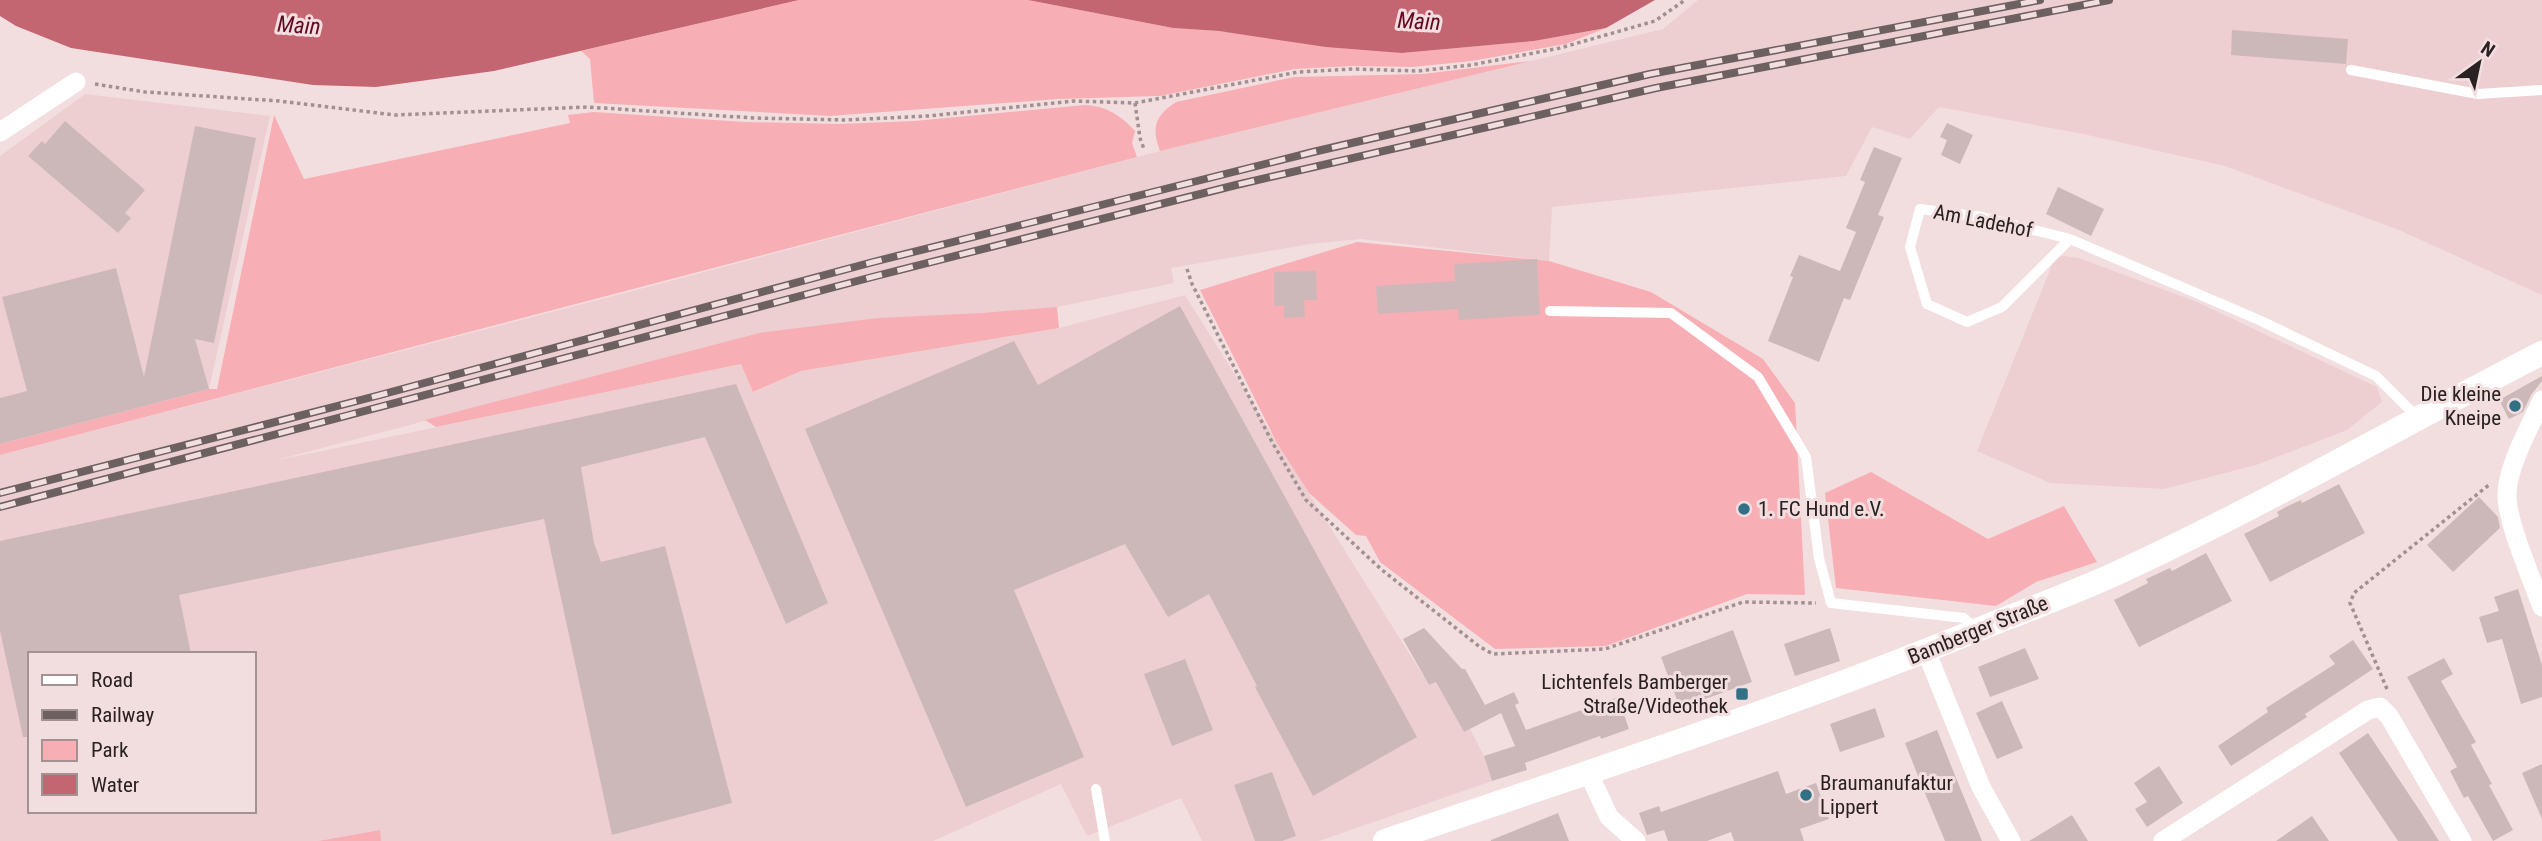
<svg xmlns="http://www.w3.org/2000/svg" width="2542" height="841" font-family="'Roboto Condensed',sans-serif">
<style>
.built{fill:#edcfd1;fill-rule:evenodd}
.green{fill:#f7afb5}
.water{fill:#c46572}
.building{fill:#cdb8b9}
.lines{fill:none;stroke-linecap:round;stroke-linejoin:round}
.path{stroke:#a09091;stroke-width:3.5;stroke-dasharray:3.5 3.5;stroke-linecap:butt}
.service{stroke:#fff;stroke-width:10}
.minor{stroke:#fff;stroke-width:19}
.tertiary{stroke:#fff;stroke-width:24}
.rail-casing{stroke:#6c6061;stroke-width:8}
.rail{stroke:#f3dedf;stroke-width:5;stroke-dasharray:16;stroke-linecap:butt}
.poi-dot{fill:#317085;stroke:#f3dedf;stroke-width:2.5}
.labels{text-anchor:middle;stroke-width:6;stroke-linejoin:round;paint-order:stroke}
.street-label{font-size:21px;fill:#292122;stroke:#f3dedf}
.poi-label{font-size:21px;fill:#292122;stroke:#f3dedf;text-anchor:end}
.water-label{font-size:23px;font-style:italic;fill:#630922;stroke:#f3dedf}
</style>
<rect width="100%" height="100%" fill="#f3dedf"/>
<path class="built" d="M1698,0H2542V295L2399,230L2225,166L2083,134L1939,107L1910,139L1872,127L1846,176L1552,207L1549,261L1361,239L1310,244L1171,268L1174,283L1057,307L759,333L273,461L741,364L754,392L801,371L1059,328L1185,295L1429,685L1436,682L1464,732L1470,729L1484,756L1492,781L1319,841H1202L1181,798L1087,836L1061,784L933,841H381L379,830L318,841H0V455L655,285L1156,152L1663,29ZM30,654H254V811H30Z
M85,94L270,116L209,389L0,444V156Z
M2056,255L2079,258L2197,302L2377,387L2382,402L2347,430L2256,465L2164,489L2050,483L1977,451Z"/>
<path class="green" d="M799,0H1028L1173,28L1219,31L1402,53L1534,41L1606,28L1566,44L1472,61L1413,67L1353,66L1295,69L1160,96L1058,99L830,116L594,103L590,59L581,51Z
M1531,61L1160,151C1151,127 1155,116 1176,102L1294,77L1423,74Z
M1085,105C1107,106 1120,115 1135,131L1132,143L1137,157L0,455V444L209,389H217L274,115L304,179L570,123L568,115L594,112L745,122L839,124L914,121Z
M1357,242L1549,261L1651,292L1763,359L1795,403L1805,595L1747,594L1606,646L1495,649L1380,562L1366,536L1356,535L1309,493L1277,443L1200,290Z
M1057,307L1059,328L801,371L753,392L741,364L436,427L425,420L759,333L878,318L982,313Z
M1871,472L1988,539L2064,506L2097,562L2036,582L1996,606L1836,588L1825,493Z
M380,830L381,841H318Z"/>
<path class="water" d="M0,0H799L494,71L376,87L313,85L71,48L16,26L0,16Z
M1028,0H1655L1606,28L1534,41L1402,53L1326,47L1219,31L1173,28Z"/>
<path class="building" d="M2232,30L2348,39L2346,64L2231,55Z
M65,121L145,190L125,213L131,218L118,233L28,156L42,141L45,144Z
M1947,123L1973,135L1960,164L1941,155L1947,140L1940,137Z
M195,126L256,138L214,343L195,339L209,389L0,444V398L27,391L2,297L116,268L144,377Z
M1874,147L1902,158L1878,215L1884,217L1850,300L1844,298L1819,362L1768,341L1793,277L1790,276L1799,255L1840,271L1856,232L1846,228L1865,182L1860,180Z
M2058,187L2104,209L2091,236L2046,214Z
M1537,259L1540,315L1459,320L1458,309L1378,314L1376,286L1455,281L1454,264Z
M1316,271L1317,300H1304L1305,317L1284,318V305L1274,306V272Z
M1180,306L1417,737L1313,796L1255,687L1257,686L1209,594L1168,617L1125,544L1014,590L1084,757L966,807L805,429L1014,341L1038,385Z
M2542,376V381L2531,395L2523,412L2509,419L2499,400Z
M736,384L828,603L786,624L705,437L581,467L594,543L601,562L665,546L732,803L612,835L544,519L179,595L191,654H30V737H23L0,631V541Z
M2339,484L2365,533L2270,582L2244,534L2279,516L2277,512L2290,505L2301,500L2302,503Z
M2479,497L2498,517L2500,528L2453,572L2427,545Z
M2206,553L2232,601L2139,647L2114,600L2148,583L2146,579L2170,568L2172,571Z
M2518,589L2542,665V697L2521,704L2502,639L2487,643L2479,617L2499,611L2494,597Z
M1424,628L1462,669H1465L1485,705L1514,692L1519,703L1515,705L1526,730L1618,697L1629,729L1601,739L1600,736L1525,763L1527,770L1492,781L1484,756L1515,746L1501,713L1464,732L1436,682L1429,685L1403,639Z
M1830,628L1840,661L1795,676L1784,644Z
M1733,630L1752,682L1680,708L1661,657Z
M2353,640L2373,669L2305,714L2307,717L2231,766L2218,746L2268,712L2266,708L2335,664L2329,656Z
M2025,648L2039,679L1990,697L1978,667Z
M2444,658L2453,674L2441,681L2476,742L2471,745L2492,784L2489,785L2513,830L2493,841L2468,796L2464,798L2450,771L2457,767L2407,677Z
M1185,659L1213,730L1172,746L1144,674Z
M2002,701L2023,748L1997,759L1976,713Z
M1875,708L1885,737L1840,752L1830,724Z
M1937,730L1954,773L1982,841H1945L1922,786L1905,743Z
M2368,733L2420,811L2439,841H2398L2339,753Z
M2542,764V819L2522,773Z
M2159,766L2183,803L2147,827L2135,809L2147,802L2134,783Z
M1778,771L1786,794L1816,783L1829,819L1800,829L1804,841H1734L1731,832L1707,841H1668L1664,830L1647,835L1639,813L1659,806L1661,812Z
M1272,772L1296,836L1282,841H1255L1234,785Z
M1558,813L1569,841H1491V840Z
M2072,815L2088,841H2029Z
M2312,816L2329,841H2276Z"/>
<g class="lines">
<path class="path" d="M95,84L145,92L279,101L395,115L587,107L754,118L845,120L928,116L1074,101L1135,103L1298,72L1353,69L1418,71L1471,65L1560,48L1655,21L1685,0
M1135,103L1140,138L1144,149
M1187,269L1192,284L1272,442L1306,500L1382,570L1480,647L1493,654L1605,649L1743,602L1816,603
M2387,689L2350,603L2354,593L2490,484"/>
<path class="service" d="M2351,70L2478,94L2542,90
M2070,239L1982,217L1920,209L1910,247L1927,304L1967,322L2002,307L2070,239L2259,320L2376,376L2417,417
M1550,311L1671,313L1758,377L1806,457L1819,558L1831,603L1964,618L1976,630
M1096,789L1105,841"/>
<path class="minor" d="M0,132L76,82
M2542,400C2530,427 2506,468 2507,497C2508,525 2532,579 2542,607
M1926,651L1981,787L2011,841
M1588,772L1609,817L1636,841
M2163,841L2368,710L2380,707L2389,716L2462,841"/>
<path class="tertiary" d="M1385,841C1589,772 1793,706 1992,624C2033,608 2075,592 2115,574C2261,507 2400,426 2542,353"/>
<g class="rail-casing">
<path id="rail" d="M0,493L380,395L873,262L1313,152L1650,74L2040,0
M0,507L876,276L1236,185L1656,88L2109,0"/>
</g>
<use href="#rail" class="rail"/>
</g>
<g class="poi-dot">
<circle cx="2515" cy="406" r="7"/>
<circle cx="1744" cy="509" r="7"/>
<rect x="1735" y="687" width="14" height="14" rx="3.5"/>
<circle cx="1806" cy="795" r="7"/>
</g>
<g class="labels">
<g class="street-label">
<text transform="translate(1983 221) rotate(11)" y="7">Am Ladehof</text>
<text transform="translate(1978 630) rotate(-22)" y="7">Bamberger Straße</text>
</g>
<g class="poi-label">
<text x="2501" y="401">Die kleine<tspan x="2501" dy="24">Kneipe</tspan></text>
<text x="1758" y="516" text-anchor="start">1. FC Hund e.V.</text>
<text x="1728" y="689">Lichtenfels Bamberger<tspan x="1728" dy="24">Straße/Videothek</tspan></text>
<text x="1820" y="790" text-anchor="start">Braumanufaktur<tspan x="1820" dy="24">Lippert</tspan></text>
</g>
<g class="water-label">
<text transform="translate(1419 21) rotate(3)" y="8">Main</text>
<text transform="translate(299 25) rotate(4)" y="8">Main</text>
</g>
</g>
<rect x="28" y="652" width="228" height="161" fill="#f3dedf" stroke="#a29293" stroke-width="2"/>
<rect x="42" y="675" width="35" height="10" fill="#ffffff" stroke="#a29293" stroke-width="2"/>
<text x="91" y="687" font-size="21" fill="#292122">Road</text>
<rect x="42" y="710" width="35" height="10" fill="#6c6061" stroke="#a29293" stroke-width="2"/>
<text x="91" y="722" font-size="21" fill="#292122">Railway</text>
<rect x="42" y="740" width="35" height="21" fill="#f7afb5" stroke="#a29293" stroke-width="2"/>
<text x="91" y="757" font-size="21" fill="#292122">Park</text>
<rect x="42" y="774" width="35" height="21" fill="#c46572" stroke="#a29293" stroke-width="2"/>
<text x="91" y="792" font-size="21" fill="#292122">Water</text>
<g transform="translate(2479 63) rotate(33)" stroke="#f3dedf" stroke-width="5" paint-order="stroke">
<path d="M0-5L12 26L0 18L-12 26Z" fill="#292122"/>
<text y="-10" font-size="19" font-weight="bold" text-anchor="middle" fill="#292122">N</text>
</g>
</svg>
